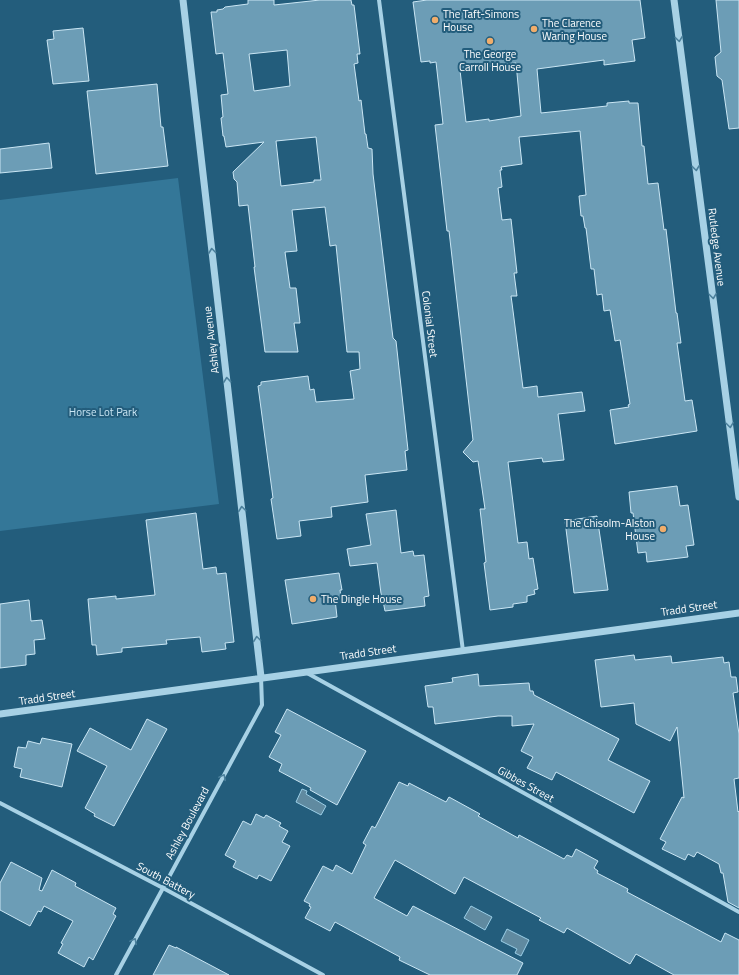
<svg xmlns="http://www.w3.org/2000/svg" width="739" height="975" font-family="'Titillium Web',sans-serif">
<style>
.green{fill:#347798}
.water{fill:#608aa0;stroke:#9bcee6}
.building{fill:#6c9db6;stroke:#cae6f4;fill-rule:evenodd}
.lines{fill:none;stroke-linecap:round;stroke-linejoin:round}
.minor{stroke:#a7d1e5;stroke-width:4}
.tertiary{stroke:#a7d1e5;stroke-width:7}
.oneway{stroke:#4b809c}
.poi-dot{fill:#f0ad6b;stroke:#235d7c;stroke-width:1.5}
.labels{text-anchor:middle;stroke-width:4;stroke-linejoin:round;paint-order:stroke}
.poi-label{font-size:11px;fill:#fff;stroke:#235d7c;text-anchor:start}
.street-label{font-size:11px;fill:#fff;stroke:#235d7c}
.park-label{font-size:11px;fill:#cae6f4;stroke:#235d7c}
</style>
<rect width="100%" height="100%" fill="#235d7c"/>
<path class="green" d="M178,178L219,504L0,531V200Z"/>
<path class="water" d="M302,789L307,791L306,794L326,806L321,815L296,802Z
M471,906L492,917L485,930L464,918Z
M507,929L529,940L521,956L515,953L517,949L501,941Z"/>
<path class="building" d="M248,0H274V5L320,0H351L352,5H354L360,54H357L358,63L354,64L359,101L361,100L365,134H366L368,148L372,149L373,174L386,281L393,338L396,341L408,450L405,451L407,470L365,475L368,502L331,507L332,517L299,521L301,536L277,539L271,499L273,498L258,386L261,385V382L308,376L310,390L314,389L316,402L354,399L350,371L360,369L359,352H347L336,245L330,246L325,207L292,210L297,251L285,252L290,288H296L300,323H294L298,352H265L254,267H255L248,205L239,206L237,182L234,179L233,172L264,142L226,147L224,136H223L221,118L223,117L221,95L228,94L223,53L216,54L211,12H217V10L223,9L225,7L248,4ZM287,50L290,86L254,91L249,54ZM316,137L321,180H314V182L281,186L276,141Z
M427,0H640L645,38L632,40L635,61L604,65V60L537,69L541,113L607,106V103L629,101V103H638L642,146H644L648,184L658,183L664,230L666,229L676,313H677L681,343H677L685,401L692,400L697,431L615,444L610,410L629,407L628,405L630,404L620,340L615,341L610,310L604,311L602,294L597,295L594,269H591L586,228H585L583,216H581L579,196L586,195L580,131L519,137L522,164L501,167L502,170H500L502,187L498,188L502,220L511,219L517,273H514L517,296H511L512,303L523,388L537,386L538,397L582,392L585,411L558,414L564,460L543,462L542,458L508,462L518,543L527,542L529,559L533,558L538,589L534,590L535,594L527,596V602L513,604V607L490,610L484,563L486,562L480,509H485L478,461L473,462L463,452L473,440L449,231H447L435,125L443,124L436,62L430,63V61L421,62L413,2ZM516,63L521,116L489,121V119L466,122L460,70Z
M716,0H739V128L729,129L722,80L717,76L715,57L721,52Z
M83,28L89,81L53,84L47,40L54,39L53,31Z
M157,84L161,127H163L168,166L96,174L87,91Z
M49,143L52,168L0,173V149Z
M677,486L680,506L688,505L694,545L686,546L688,557L647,562L646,552L638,553L633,513H631L629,492Z
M396,510L401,553L413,551L414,556L424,555L429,596L424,597L425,606L385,611L383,601H382L377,563L350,566L347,549L371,545L366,514Z
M196,513L203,569L216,567L217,574L226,573L234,642L225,643L226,649L202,652L200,637L166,640L167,644L122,648V652L97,655L96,645H92L88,599L116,596V599L155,595L146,520Z
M597,516L608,590L574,593L565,521Z
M339,573L342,590H340L341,598L335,599L337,617L292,624L285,580Z
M29,600L31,621L42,620L45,639L34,640L35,654L26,655V665L0,668V604Z
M634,655L635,660L671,656L672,663L723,657L724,663L729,662L731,677H736L738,692L733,693L739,734V778L734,779L738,812L739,811V908L728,902L723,873H721L719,864L697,852L694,857L688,854L685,860L662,849L666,842L660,839L682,797L684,798L677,727L670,741L636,724L634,703L601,707L595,660Z
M478,674L479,686L529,683L530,691H533L534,695L619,739L608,760L650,781L634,813L556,772L552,780L527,768L533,757L521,751L534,724L512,726V716H498L435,724L433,707H428L425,686L453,682L452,678Z
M287,709L366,751L337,805L310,790L311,788L279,771L282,764L269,757L281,735L275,732Z
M147,719L167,729L114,826L94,816L95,814L85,808L107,766L77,751L90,728L131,750Z
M42,738L72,744L62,787L20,777L22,769L14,767L18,747L26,748L28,741L40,744Z
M399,782L408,786L409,783L446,802L449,797L480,814L478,816L518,838L519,835L564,859L567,855L572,857L576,849L598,861L594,868L598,871L597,873L628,889L627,892L721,942L725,933L739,940V975H674L636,954L630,964L567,928L564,933L539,920L541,918L464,877L455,894L395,860L374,898L407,916L413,906L523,963L517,975H430L399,960L400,957L335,922L330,931L305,918L311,907L309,906L310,904L304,901L323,866L333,871L336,865L352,874L366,845L363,843L372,826L375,828Z
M256,814L264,818L266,815L281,823L279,826L288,831L282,842L290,846L271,881L259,875L257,879L233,867L236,861L225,855L243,821L251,825Z
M11,862L42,878L39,890L42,891L52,870L76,883L75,886L116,908L113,914L116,916L93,960L89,957L84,967L58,953L63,944L61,943L73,921L44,906L41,912L38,911L30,926L0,910V883Z
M169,945L176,948V947L229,975H153Z"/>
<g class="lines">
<path class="minor" d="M379,0L463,651
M307,673L739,912
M0,803L163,888L323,975
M116,975L262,705L261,677"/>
<path class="tertiary" d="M183,0L261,677
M674,0L739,497
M0,714L739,613"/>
</g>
<defs><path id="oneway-chevron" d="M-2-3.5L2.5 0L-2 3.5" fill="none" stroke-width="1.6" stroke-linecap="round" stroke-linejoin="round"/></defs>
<g class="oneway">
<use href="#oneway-chevron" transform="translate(679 39) rotate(82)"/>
<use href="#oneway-chevron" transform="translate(696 168) rotate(83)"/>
<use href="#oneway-chevron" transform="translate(212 251) rotate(-97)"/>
<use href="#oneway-chevron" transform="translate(713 296) rotate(83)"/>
<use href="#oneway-chevron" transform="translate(227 380) rotate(-96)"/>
<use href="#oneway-chevron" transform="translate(730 425) rotate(83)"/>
<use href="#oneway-chevron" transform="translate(242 509) rotate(-97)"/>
<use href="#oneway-chevron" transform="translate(257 639) rotate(-97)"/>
<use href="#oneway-chevron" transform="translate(223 777) rotate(-62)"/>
<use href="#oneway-chevron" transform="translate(134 941) rotate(-62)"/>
</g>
<g class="poi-dot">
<circle cx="435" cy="20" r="4"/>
<circle cx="534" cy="29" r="4"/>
<circle cx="490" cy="41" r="4"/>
<circle cx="663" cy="529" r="4"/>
<circle cx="313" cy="599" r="4"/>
</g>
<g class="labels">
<g class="poi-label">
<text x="443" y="18">The Taft-Simons<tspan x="443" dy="13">House</tspan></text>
<text x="542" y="27">The Clarence<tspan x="542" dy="13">Waring House</tspan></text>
<text x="490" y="58" text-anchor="middle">The George<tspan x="490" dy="13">Carroll House</tspan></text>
<text x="655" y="527" text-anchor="end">The Chisolm-Alston<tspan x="655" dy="13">House</tspan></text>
<text x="321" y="603">The Dingle House</text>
</g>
<g class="street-label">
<text transform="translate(717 247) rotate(83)" y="4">Rutledge Avenue</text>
<text transform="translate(430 324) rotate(83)" y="4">Colonial Street</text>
<text transform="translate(211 340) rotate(-97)" y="4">Ashley Avenue</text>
<text transform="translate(689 608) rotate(-8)" y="4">Tradd Street</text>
<text transform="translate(368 652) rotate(-8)" y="4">Tradd Street</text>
<text transform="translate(47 697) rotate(-8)" y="4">Tradd Street</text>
<text transform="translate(526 784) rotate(29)" y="4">Gibbes Street</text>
<text transform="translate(187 823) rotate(-62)" y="4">Ashley Boulevard</text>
<text transform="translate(166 880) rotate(28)" y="4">South Battery</text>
</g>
<g class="park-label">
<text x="103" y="416">Horse Lot Park</text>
</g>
</g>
</svg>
